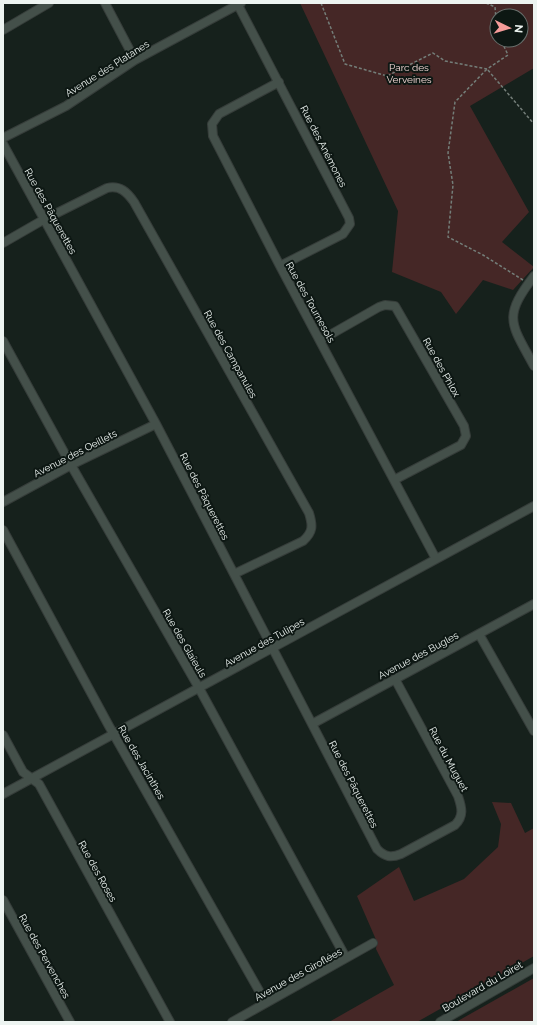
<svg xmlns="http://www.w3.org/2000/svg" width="537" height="1025" font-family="Raleway,sans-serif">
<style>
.green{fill:#452726;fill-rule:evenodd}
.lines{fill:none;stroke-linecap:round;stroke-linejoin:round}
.street-casing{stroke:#363d3a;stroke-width:10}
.path{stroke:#747e79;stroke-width:1.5;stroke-dasharray:3 2;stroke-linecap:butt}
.street{stroke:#44504a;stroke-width:8}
.labels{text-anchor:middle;stroke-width:4;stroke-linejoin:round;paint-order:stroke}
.park-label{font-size:10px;fill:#f6d9d7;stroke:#0d1713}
.street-label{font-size:10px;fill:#edf4f1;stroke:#0d1713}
</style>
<rect width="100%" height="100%" fill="#16211c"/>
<path class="green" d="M300,3H534V68L470,106L529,212L502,242L534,267L513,290L483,280L456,314L441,292L392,272L398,211ZM497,16H521V40H497Z
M492,802L511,803L525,833L534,828V956L417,1022H329L394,985L376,949L377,942L357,896L399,867L414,901L464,879L498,847L501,824Z
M534,978V1022H456Z"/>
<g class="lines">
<g class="street-casing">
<path id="street" d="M105,3L135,60
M238,5L349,218L350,224L343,234L280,266
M3,30L49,3
M279,82L219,114L212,124L213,136L280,266L436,559
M3,138L66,106L135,60L241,3
M3,144L156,424L377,849C385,857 391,858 401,854L455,825C464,816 462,808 458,796L395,679
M3,243L43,220L107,188C120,185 127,192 134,202L309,513C313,526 313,532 303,541L234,574
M534,276C502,318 511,323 534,366
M321,340L379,307L385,305L395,306L464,426L466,436L461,445L394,480
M3,341L71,465L199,688L346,958
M3,502L71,465L156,424
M3,530L109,726L266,1003
M479,634L534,731
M312,724L534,604
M3,735L23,772L39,784L170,1022
M3,794L534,506
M3,900L70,1022
M232,1022L373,943
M440,1022L534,968"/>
</g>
<path class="path" d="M321,3L345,64L387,76L433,53L445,61L487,69L508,55L501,40
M486,3L495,7L497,31
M523,280L483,255L448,237L453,185L448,153L455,102L487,69L534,124"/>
<use href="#street" class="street"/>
</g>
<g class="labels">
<g class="park-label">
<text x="409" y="71">Parc des<tspan x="409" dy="12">Verveines</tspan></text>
</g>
<g class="street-label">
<text transform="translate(107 68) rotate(-32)" y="4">Avenue des Platanes</text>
<text transform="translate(324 146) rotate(63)" y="4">Rue des Anémones</text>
<text transform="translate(51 211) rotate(61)" y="4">Rue des Pâquerettes</text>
<text transform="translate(311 302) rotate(61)" y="4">Rue des Tournesols</text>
<text transform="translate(231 354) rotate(61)" y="4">Rue des Campanules</text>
<text transform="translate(442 367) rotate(61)" y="4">Rue des Phlox</text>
<text transform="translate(75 453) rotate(-27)" y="4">Avenue des Oeillets</text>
<text transform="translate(205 496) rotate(63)" y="4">Rue des Pâquerettes</text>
<text transform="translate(264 642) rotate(-29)" y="4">Avenue des Tulipes</text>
<text transform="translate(185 643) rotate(60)" y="4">Rue des Glaïeuls</text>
<text transform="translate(418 655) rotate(-28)" y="4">Avenue des Bugles</text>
<text transform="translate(449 759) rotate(62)" y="4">Rue du Muguet</text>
<text transform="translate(142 762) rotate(60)" y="4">Rue des Jacinthes</text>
<text transform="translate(354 784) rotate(63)" y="4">Rue des Pâquerettes</text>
<text transform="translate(98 871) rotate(61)" y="4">Rue des Roses</text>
<text transform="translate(45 956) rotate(61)" y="4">Rue des Pervenches</text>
<text transform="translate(298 974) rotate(-29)" y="4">Avenue des Giroflées</text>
<text transform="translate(482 986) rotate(-30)" y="4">Boulevard du Loiret</text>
</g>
</g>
<rect width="537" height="1025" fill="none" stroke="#edf4f1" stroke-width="8"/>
<g transform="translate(509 28) rotate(95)"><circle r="19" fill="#0d1713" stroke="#676f6c"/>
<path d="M0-3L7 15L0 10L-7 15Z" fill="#f59b99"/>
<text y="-6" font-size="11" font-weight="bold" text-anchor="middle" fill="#edf4f1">N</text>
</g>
</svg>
